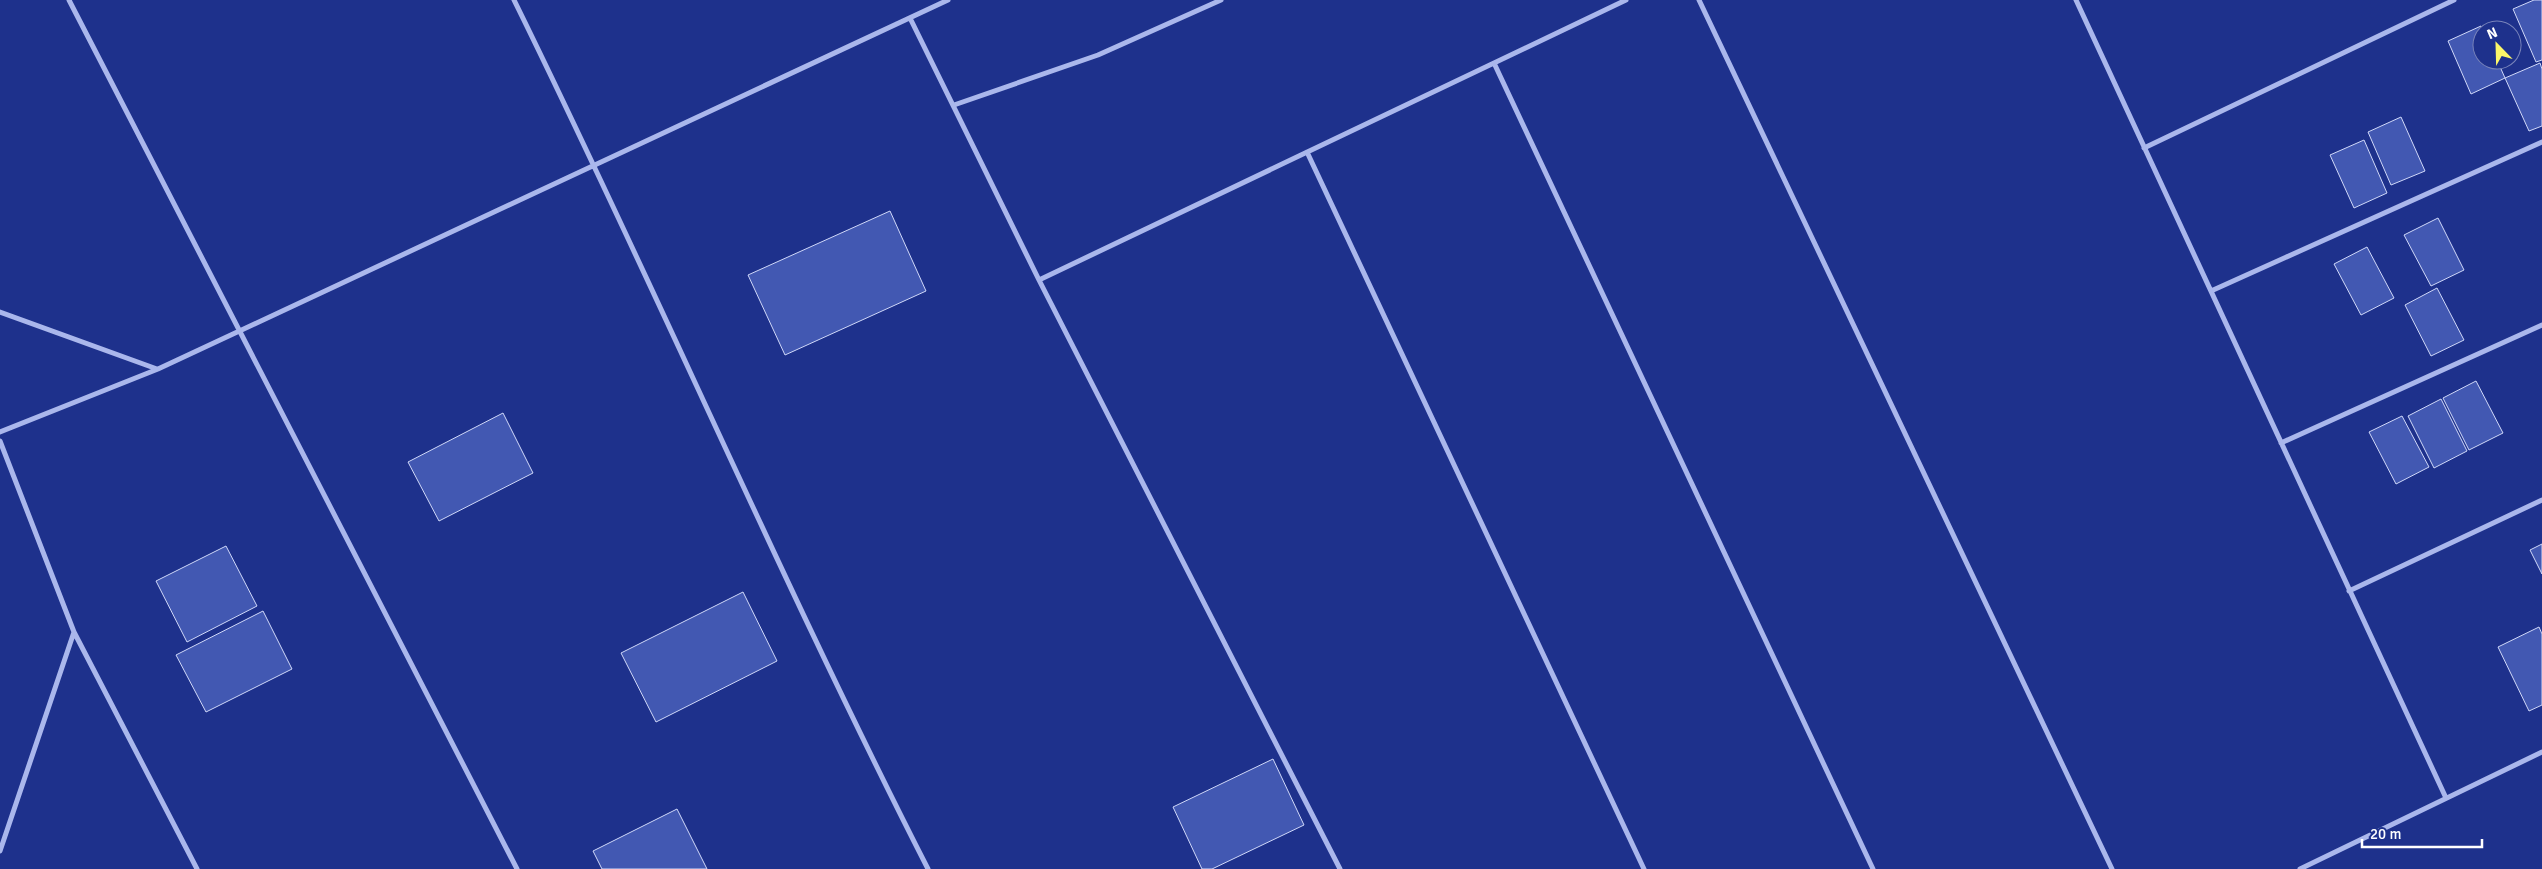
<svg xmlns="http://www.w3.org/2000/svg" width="2542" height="869" font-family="Signika,sans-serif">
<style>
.building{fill:#4258b2;stroke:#d0d8f9}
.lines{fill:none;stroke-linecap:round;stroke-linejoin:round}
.minor{stroke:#aab7ec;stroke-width:5}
</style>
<rect width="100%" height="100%" fill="#1e318c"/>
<path class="building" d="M2534,0H2542V60L2536,62L2513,9Z
M2481,26L2483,30L2482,60H2497L2505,78L2471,94L2448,41Z
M2540,63L2542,69V126L2529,131L2505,78Z
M2401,117L2425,171L2391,185L2368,132Z
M2364,140L2387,193L2354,208L2330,155Z
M890,211L926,291L785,355L748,275Z
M2438,218L2464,270L2431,286L2404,235Z
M2367,247L2394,298L2361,315L2334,264Z
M2437,288L2464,340L2431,356L2405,305Z
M2476,381L2503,433L2469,450L2443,398Z
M2441,399L2467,451L2434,468L2408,416Z
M503,413L533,473L439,521L408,462Z
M2402,416L2429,467L2396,484L2369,432Z
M2542,544V574L2530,550Z
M226,546L257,606L187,642L156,581Z
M743,592L777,661L656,722L621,653Z
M263,611L292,669L206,712L176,655Z
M2539,627L2542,634V705L2529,711L2498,647Z
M1273,759L1304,825L1212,869H1202L1173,807Z
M677,809L707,869H602L593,851Z"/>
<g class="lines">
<path class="minor" d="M69,0L517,869
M514,0C656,288 782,583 928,869
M1699,0L2112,869
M2076,0L2446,798
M910,18L1039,280L1340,869
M1494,63L1873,869
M954,105L1098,55L1221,0
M2144,148L2454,0
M1307,152L1644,869
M1039,280L1626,0
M2211,291L2542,142
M0,312L157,369
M0,432L158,369L948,0
M0,441L74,632L0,851
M2281,443L2542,325
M2349,591L2542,500
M74,632L197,869
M2300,869L2542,752"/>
</g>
<g transform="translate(2497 45) rotate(337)"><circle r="24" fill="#1e318c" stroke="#7883ba"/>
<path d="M0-4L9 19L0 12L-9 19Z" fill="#fcf769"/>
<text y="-8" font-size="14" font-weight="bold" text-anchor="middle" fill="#ffffff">N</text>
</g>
<path d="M2362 839v8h120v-8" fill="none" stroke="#ffffff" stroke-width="2.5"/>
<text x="2370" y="839" font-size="15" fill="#ffffff" stroke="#1e318c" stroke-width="4" paint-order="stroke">20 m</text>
</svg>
